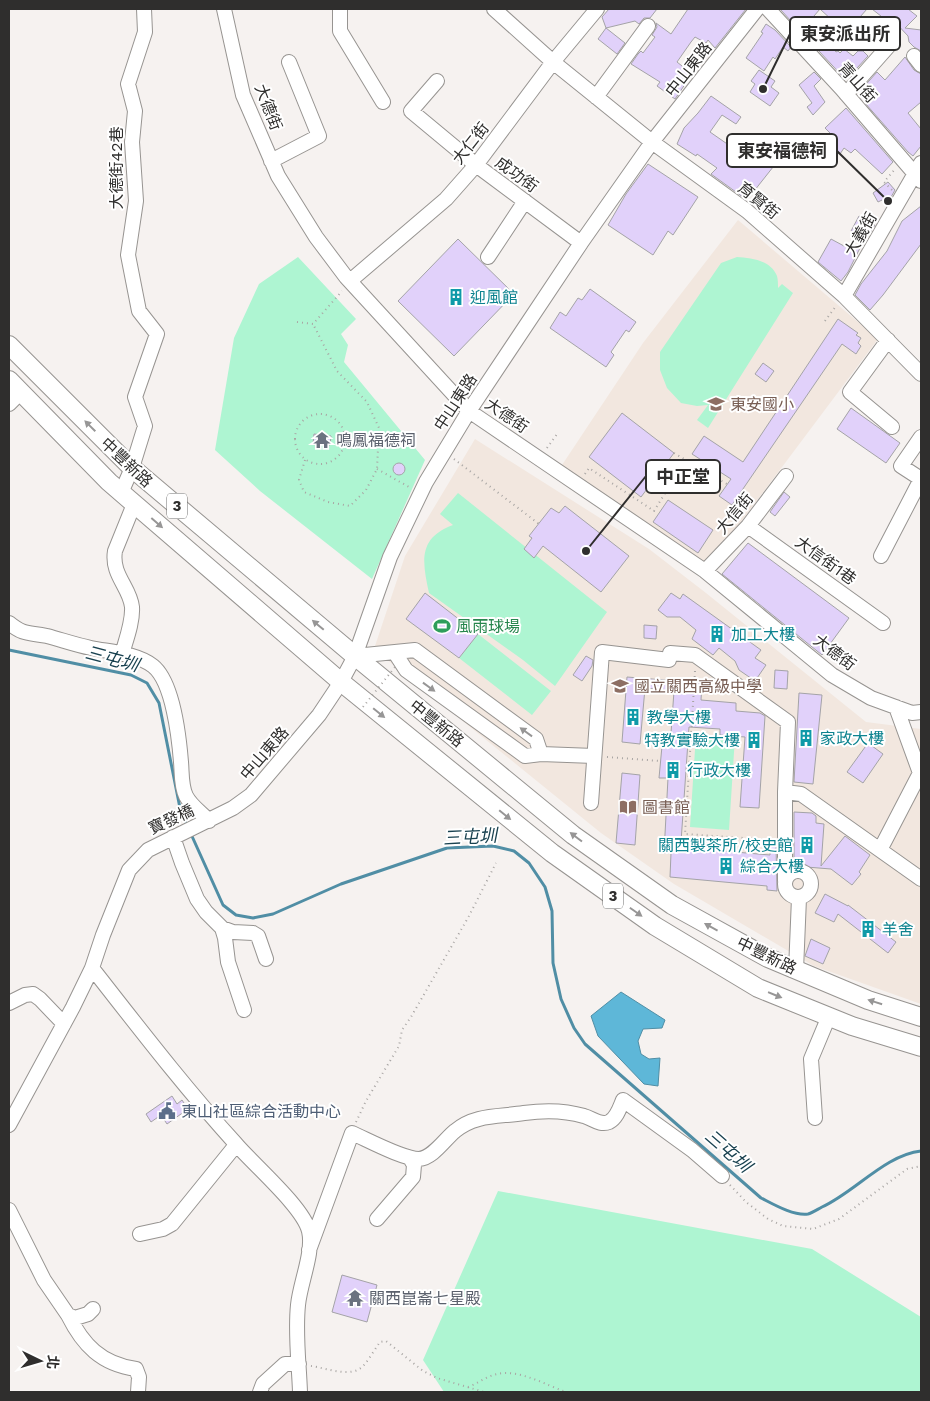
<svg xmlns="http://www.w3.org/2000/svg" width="930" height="1401" font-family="'Work Sans','Noto Sans TC',sans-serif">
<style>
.built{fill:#f2e7df}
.green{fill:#aef5d2}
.water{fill:#5eb7d8;stroke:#508ea5}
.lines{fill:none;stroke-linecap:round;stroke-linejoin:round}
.stream{stroke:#508ea5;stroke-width:3}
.building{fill:#e1d1fa;stroke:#a4a3a7}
.minor-casing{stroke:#979491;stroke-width:16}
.major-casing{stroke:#979491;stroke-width:20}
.path{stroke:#a8a5a3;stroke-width:2;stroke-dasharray:1 4;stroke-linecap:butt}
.minor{stroke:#fff;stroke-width:14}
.major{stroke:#fff;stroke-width:18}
.path-bridge{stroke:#a8a5a3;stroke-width:2;stroke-dasharray:1 4;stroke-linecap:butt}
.oneway{fill:#979696}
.labels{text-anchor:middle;stroke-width:4;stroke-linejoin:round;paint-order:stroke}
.shield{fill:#fff;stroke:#6d6d6c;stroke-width:1}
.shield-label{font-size:15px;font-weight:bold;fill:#2f2e2d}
.street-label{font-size:16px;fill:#2f2e2d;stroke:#fff}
.culture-label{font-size:16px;fill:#0d838f;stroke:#fff;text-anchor:start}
.education-label{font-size:16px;fill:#785e54;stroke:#fff;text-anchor:start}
.worship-label{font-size:16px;fill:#5b616d;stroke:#fff;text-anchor:start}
.leisure-label{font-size:16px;fill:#27864d;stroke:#fff;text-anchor:start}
.service-label{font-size:16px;fill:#4e5e75;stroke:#fff;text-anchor:start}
.water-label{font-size:18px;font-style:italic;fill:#1a4250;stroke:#fff}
.leader{fill:none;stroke:#2f2e2d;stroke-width:2}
.callout-dot{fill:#2f2e2d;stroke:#fff;stroke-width:2}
.callout{fill:#fff;stroke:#2f2e2d;stroke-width:2}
.callout-label{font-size:18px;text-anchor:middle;font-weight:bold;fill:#2f2e2d}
</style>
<rect width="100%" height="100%" fill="#f6f2f0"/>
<path class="built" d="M738,220L878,339L707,567L562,465L643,343Z
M475,439L649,549L706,593L866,722L921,729V1004L814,966L674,884L601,833L374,649L405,556Z"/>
<path class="green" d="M298,257L356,319L341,334L348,345L344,362L425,460L372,579L260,491L215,450L234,338L259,284Z
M737,257C751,258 771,260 777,276C778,279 778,285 778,288L782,284L793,293L708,428L697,420L708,405L697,406L681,403L667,388L660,370V352L721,263Z
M458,493L607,612L555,686L523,660L429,593C422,561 418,538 453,525L440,514Z
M478,634L551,691L532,715L459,658Z
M696,734L735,737L729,830L690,827Z
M498,1191L812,1249L921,1317V1392H444L423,1360Z"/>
<path class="water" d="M621,992L665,1020L662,1028L643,1029L638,1041L641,1054L649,1059L660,1058L658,1086L644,1084L598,1036L591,1016Z"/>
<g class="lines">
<path class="stream" d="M9,650L131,675L147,683L159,703L180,808L187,826
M191,834L223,905L236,915L253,918L273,914L341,884L447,848L493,846L514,851L529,863L545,887L552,911L553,963L561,999L574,1028L585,1044L761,1198C773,1204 793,1216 808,1214C812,1213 818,1209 822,1207C855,1192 885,1155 921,1151"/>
</g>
<path class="building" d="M609,9H657L650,18H644L639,24L635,21L606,28L602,17Z
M688,9H746L715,48L708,40L706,43L695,37L691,42L677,62L692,74L675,99L657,86L660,82L631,64L638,54L641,51L643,53L655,37L652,35L657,27L656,23L671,34Z
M780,9H867L846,33L820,9L808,23L811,26L803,34Z
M872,9H908L917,16L905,28L921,30V51L914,47L909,42L908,36L894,21L891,24Z
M766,24L775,30L791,47L788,51L783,47L775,59L773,57L764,71L746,58L763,33L761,32Z
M606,28L625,43L617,54L598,39Z
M824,44H830L836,52L838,51L840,53L844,49L853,56L858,51H863L868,56L846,80L818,50Z
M905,57L914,70L921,74V102L908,113L921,129V146L913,156L908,152L865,103L869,99L861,90L877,72L885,80Z
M759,70L775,81L771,87L779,93L770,106L750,92L755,84L751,81Z
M814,72L821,79L814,86L825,102L813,115L807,107L812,103L799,85Z
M711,96L741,117L736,124L722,115L710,132L733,148L739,141L757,151L765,152L777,162L747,200L711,174L717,168L697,154L696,156L677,144L684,128L698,113Z
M846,108L893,162L882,174L855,149L851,153L844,148L840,154L831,148L837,140L825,128Z
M648,164L698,197L673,235L668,231L653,255L608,225L626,194Z
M888,182L895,190L886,206L882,200L878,202L873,193Z
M921,206V244L883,295L870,310L855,295L861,284L887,251L902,221Z
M859,216L875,225L864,242L851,231Z
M458,239L514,294L454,356L398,301Z
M831,239L844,246H861L848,272L841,281L818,262Z
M590,289L636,322L629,332L626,330L611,352L614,355L606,367L550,328L560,312L566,316L578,298L582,300Z
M838,319L858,333L856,335L861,338L858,343L861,346L856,354L842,344L732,505L719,496L731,479L692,454L704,436L743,462Z
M763,363L774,371L766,382L755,374Z
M851,408L900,443L886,463L837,429Z
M622,413L674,453L641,497L589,457Z
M314,434L331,436L330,445L313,444Z
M393 469a6 6 0 1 1 12 0a6 6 0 1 1-12 0Z
M784,492L790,497L775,516L770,512Z
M668,500L713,530L698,553L653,522Z
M565,506L629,556L601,592L543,546L534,558L524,549L532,538L529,536L551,508L559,513Z
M748,543L849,618L822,655L722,574Z
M425,593L478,634L459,658L406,619Z
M671,593L680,599L683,594L761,650L755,658L766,665L755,681L739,670L735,661L719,648L713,655L692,639L696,630L680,617H667L658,610Z
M644,625L657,626L656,639L644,638Z
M586,656L593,660L592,666L582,681L573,675Z
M775,670L788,671L787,689L774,688Z
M627,677L702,683L701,700L736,703V711L760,713L765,716L759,808L740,807L745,737L720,735V729L689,727L681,842H688V848L770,855V845H776L777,891L767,890V886L670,877L671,853H664L668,778H659L662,746L670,747L674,691L645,688L640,744L622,742Z
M799,693L822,695L813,784L794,782Z
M868,743L883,754L863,783L847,772Z
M622,773L640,775L635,845L616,843Z
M794,812L812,813L816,816V823L824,824L821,866L845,836L870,855L859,872L861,874L852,885L831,869L794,866Z
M825,894L848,906V905L896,942L888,953L838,914L834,922L815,913Z
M811,939L830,948L823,964L805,956Z
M172,1096L177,1104L182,1100L188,1109L167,1124L161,1115L151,1122L146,1114Z
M342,1275L377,1285L367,1322L332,1312Z"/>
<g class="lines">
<g class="minor-casing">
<path id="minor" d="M224,9L243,95L278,176L316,237L346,277L469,411L705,571L832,675L871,698L912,713L921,712
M340,9V31L383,102
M494,9L553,62L652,142L747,211L844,296L921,374
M768,9L841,88L921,181
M914,56L921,65
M437,81L411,111L476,165L581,243
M846,94L893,41
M596,97L648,26
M271,161L319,136L289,62
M488,257L525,201
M350,281L446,199L476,165L553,62L597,9
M844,296L921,163
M888,340L850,392L892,427
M9,404L21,392
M121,493L132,468L145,426L135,397L157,334L139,311L128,255L136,201L132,142L135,111L128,84L145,32L144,9
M748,526L883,623
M881,556L921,479L901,466L921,437
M705,571L748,526L786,476
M9,623C25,636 29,632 47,636C62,640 76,645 91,648C110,652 136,653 153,666C173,682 179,737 181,762C182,773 181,786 186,796C191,806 202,813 209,821
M122,654C126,640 133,622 132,607C130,587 111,575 115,551L134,504
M355,656L415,650L536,739L541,754L525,756L406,670L395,653
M541,754L594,756
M785,792V881
M591,803L602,652L669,660L670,653L695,655L788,722L785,792L801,794L921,879
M173,837L182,863L197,899L206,912L222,928L225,938L228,962L244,1010
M880,850L920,773L896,707
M785 884a13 13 0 1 1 26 0a13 13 0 1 1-26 0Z
M222,928L233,932L253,933L258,936L266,959
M92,968C139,1028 185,1088 236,1144C254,1165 303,1207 309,1231C314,1252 300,1283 298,1305C295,1334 299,1363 300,1392
M796,970L799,898
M9,1003L25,995L33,994L40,999L64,1024
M815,1118L811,1059L829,1016
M9,1125L73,1007L92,968L103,935L129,870L148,850L233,808L251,795L319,715L341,682L355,656L390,557L426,482L469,411L581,243L652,142L757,9
M9,1210L44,1280L68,1315L75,1318L88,1314L93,1309
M377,1219L413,1177L414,1165L410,1158
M140,1234L163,1229L172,1224L236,1145
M309,1250L352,1133C368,1140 403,1159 419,1159C433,1158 445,1139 455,1131C475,1114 499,1117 524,1113C545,1110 564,1110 584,1116C592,1118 600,1126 609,1122C617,1118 620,1107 623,1100L692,1150L722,1176
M68,1315C83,1345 101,1364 136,1369L139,1377L138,1392
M260,1392L263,1384L285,1364H299"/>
</g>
<g class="major-casing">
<path id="major" d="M9,345L132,468L355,656L573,835L672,905L768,958L868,1000L921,1017
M9,380L109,482L341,682L552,853L655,926L758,988L852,1026L921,1047"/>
</g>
<path class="path" d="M892,190L884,182L895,169
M825,321L836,306
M297,322L313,324L342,291
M295 439a25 25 0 1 1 50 0a25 25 0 1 1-50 0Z
M547,448L557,434
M674,453L727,484
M454,459L539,524
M305,460L299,480L304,492L328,502L350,506L366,490L377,469L379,428L367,402L337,371L313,324
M377,469L409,487
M585,474L589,468L654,511L685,461
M695,671L685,834L773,840
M607,757L660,761
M689,764L743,767
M356,1122L366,1101L399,1046L402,1030L411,1017L469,916L496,863
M730,1185L746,1202L768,1219L783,1226L813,1229L839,1219L907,1169L921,1166
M311,1366C326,1368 353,1379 364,1365C370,1358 375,1349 380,1342L386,1341L423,1371L437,1378L484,1392
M468,1387C477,1384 487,1376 497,1374C519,1369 546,1385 566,1392"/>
<use href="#minor" class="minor"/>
<use href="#major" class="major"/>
<path class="path-bridge" d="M363,707L395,667"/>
</g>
<defs><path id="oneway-solid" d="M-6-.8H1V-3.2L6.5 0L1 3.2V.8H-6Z" transform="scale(1.25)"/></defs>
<g class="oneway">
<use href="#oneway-solid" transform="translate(90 426) rotate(-135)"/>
<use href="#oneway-solid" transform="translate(157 523) rotate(41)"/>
<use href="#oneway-solid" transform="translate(318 625) rotate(-140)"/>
<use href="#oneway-solid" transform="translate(429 687) rotate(36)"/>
<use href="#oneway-solid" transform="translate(379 713) rotate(39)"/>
<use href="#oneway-solid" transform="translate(526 732) rotate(-144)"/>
<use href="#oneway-solid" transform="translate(505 815) rotate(39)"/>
<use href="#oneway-solid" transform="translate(576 837) rotate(-143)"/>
<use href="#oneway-solid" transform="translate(636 912) rotate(35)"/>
<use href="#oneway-solid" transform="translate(711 927) rotate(-151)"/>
<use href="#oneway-solid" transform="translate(775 995) rotate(22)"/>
<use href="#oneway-solid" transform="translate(875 1002) rotate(-162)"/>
</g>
<defs>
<g id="building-bare" transform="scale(1.35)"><path d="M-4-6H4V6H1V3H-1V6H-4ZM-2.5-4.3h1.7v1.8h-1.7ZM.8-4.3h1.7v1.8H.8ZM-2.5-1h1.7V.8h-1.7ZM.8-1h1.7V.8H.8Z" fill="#0f9aa8" stroke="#fff" stroke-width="2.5" paint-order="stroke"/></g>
<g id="school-bare" transform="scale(1.35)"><path d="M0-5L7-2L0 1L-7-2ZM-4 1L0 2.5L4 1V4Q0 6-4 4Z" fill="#8d6e63" stroke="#fff" stroke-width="2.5" paint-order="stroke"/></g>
<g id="temple-bare" transform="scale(1.35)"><path d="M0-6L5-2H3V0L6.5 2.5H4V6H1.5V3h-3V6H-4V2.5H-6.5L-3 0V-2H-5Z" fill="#6b7280" stroke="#fff" stroke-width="2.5" paint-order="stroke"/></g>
<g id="stadium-bare" transform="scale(1.35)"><path d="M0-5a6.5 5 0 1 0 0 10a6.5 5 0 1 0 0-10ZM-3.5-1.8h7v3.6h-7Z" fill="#2e9e5b" stroke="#fff" stroke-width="2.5" paint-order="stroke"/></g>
<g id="library-bare" transform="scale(1.35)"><path d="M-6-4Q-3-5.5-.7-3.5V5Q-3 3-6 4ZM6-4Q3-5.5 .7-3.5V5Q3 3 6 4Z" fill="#8d6e63" stroke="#fff" stroke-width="2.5" paint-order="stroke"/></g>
<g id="civic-bare" transform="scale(1.35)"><path d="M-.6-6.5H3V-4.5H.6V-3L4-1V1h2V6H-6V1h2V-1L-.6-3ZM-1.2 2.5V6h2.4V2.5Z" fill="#5c6f8a" stroke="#fff" stroke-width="2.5" paint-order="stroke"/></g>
</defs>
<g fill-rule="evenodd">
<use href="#building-bare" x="456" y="297"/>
<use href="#school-bare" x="716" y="404"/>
<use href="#temple-bare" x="322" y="440"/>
<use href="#stadium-bare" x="442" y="626"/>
<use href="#building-bare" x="717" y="634"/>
<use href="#school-bare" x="620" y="686"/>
<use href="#building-bare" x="633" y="717"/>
<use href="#building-bare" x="806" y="738"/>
<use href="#building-bare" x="754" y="740"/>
<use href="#building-bare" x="673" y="770"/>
<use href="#library-bare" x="628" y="807"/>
<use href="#building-bare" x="807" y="845"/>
<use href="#building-bare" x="726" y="866"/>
<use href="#building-bare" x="868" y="929"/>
<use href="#civic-bare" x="167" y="1111"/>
<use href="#temple-bare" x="355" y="1298"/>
</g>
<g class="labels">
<g class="shield">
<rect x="167" y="493.5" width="20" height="25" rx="4"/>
<rect x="603" y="883.5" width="20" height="25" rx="4"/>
</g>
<g class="shield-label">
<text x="177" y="511">3</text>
<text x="613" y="901">3</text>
</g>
<g class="street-label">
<text transform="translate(688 69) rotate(-52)" y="6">中山東路</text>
<text transform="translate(858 82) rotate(48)" y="6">青山街</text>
<text transform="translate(269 107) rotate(69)" y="6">大德街</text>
<text transform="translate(470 143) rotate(-52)" y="6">大仁街</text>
<text transform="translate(116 168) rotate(-90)" y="6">大德街42巷</text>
<text transform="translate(517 174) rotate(36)" y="6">成功街</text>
<text transform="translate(759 200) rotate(39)" y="6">育賢街</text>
<text transform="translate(860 234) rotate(-60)" y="6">大義街</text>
<text transform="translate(455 402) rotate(-57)" y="6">中山東路</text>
<text transform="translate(507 415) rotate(34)" y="6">大德街</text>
<text transform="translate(127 462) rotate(43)" y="6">中豐新路</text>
<text transform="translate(734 513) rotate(-50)" y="6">大信街</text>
<text transform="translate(826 560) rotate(36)" y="6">大信街1巷</text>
<text transform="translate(835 652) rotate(37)" y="6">大德街</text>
<text transform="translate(437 723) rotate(39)" y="6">中豐新路</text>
<text transform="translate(264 753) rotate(-49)" y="6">中山東路</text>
<text transform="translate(171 819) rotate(-25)" y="6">寶發橋</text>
<text transform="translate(767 955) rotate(26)" y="6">中豐新路</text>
</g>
<g class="culture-label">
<text x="470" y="303">迎風館</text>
<text x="731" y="640">加工大樓</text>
<text x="647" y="723">教學大樓</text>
<text x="820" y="744">家政大樓</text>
<text x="740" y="746" text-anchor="end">特教實驗大樓</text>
<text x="687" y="776">行政大樓</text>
<text x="793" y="851" text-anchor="end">關西製茶所/校史館</text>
<text x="740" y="872">綜合大樓</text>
<text x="882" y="935">羊舍</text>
</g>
<g class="education-label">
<text x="730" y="410">東安國小</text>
<text x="634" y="692">國立關西高級中學</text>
<text x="642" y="813">圖書館</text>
</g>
<g class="worship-label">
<text x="336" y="446">鳴鳳福德祠</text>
<text x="369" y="1304">關西崑崙七星殿</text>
</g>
<g class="leisure-label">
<text x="456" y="632">風雨球場</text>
</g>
<g class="service-label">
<text x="181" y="1117">東山社區綜合活動中心</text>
</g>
<g class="water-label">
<text transform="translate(112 659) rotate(15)" y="6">三屯圳</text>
<text transform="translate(470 837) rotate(-3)" y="6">三屯圳</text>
<text transform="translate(728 1151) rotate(41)" y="6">三屯圳</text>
</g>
</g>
<path class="leader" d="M763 89L790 34M888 201L837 151M586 551L646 476"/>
<g class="callout-dot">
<circle cx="763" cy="89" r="5"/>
<circle cx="888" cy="201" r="5"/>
<circle cx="586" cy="551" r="5"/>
</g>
<g class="callout">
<rect x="790" y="17" width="110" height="33" rx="5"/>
<rect x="727" y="134" width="110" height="33" rx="5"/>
<rect x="646" y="460" width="74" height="33" rx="5"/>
</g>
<g class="callout-label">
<text x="845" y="40">東安派出所</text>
<text x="782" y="157">東安福德祠</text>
<text x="683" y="483">中正堂</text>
</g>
<rect width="930" height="1401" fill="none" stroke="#2f2e2d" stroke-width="20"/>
<g transform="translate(40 1361) rotate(95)" stroke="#ffffff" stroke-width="4" paint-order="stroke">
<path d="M0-4L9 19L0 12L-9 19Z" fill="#2f2e2d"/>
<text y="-8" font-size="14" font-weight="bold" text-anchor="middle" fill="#2f2e2d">北</text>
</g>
</svg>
